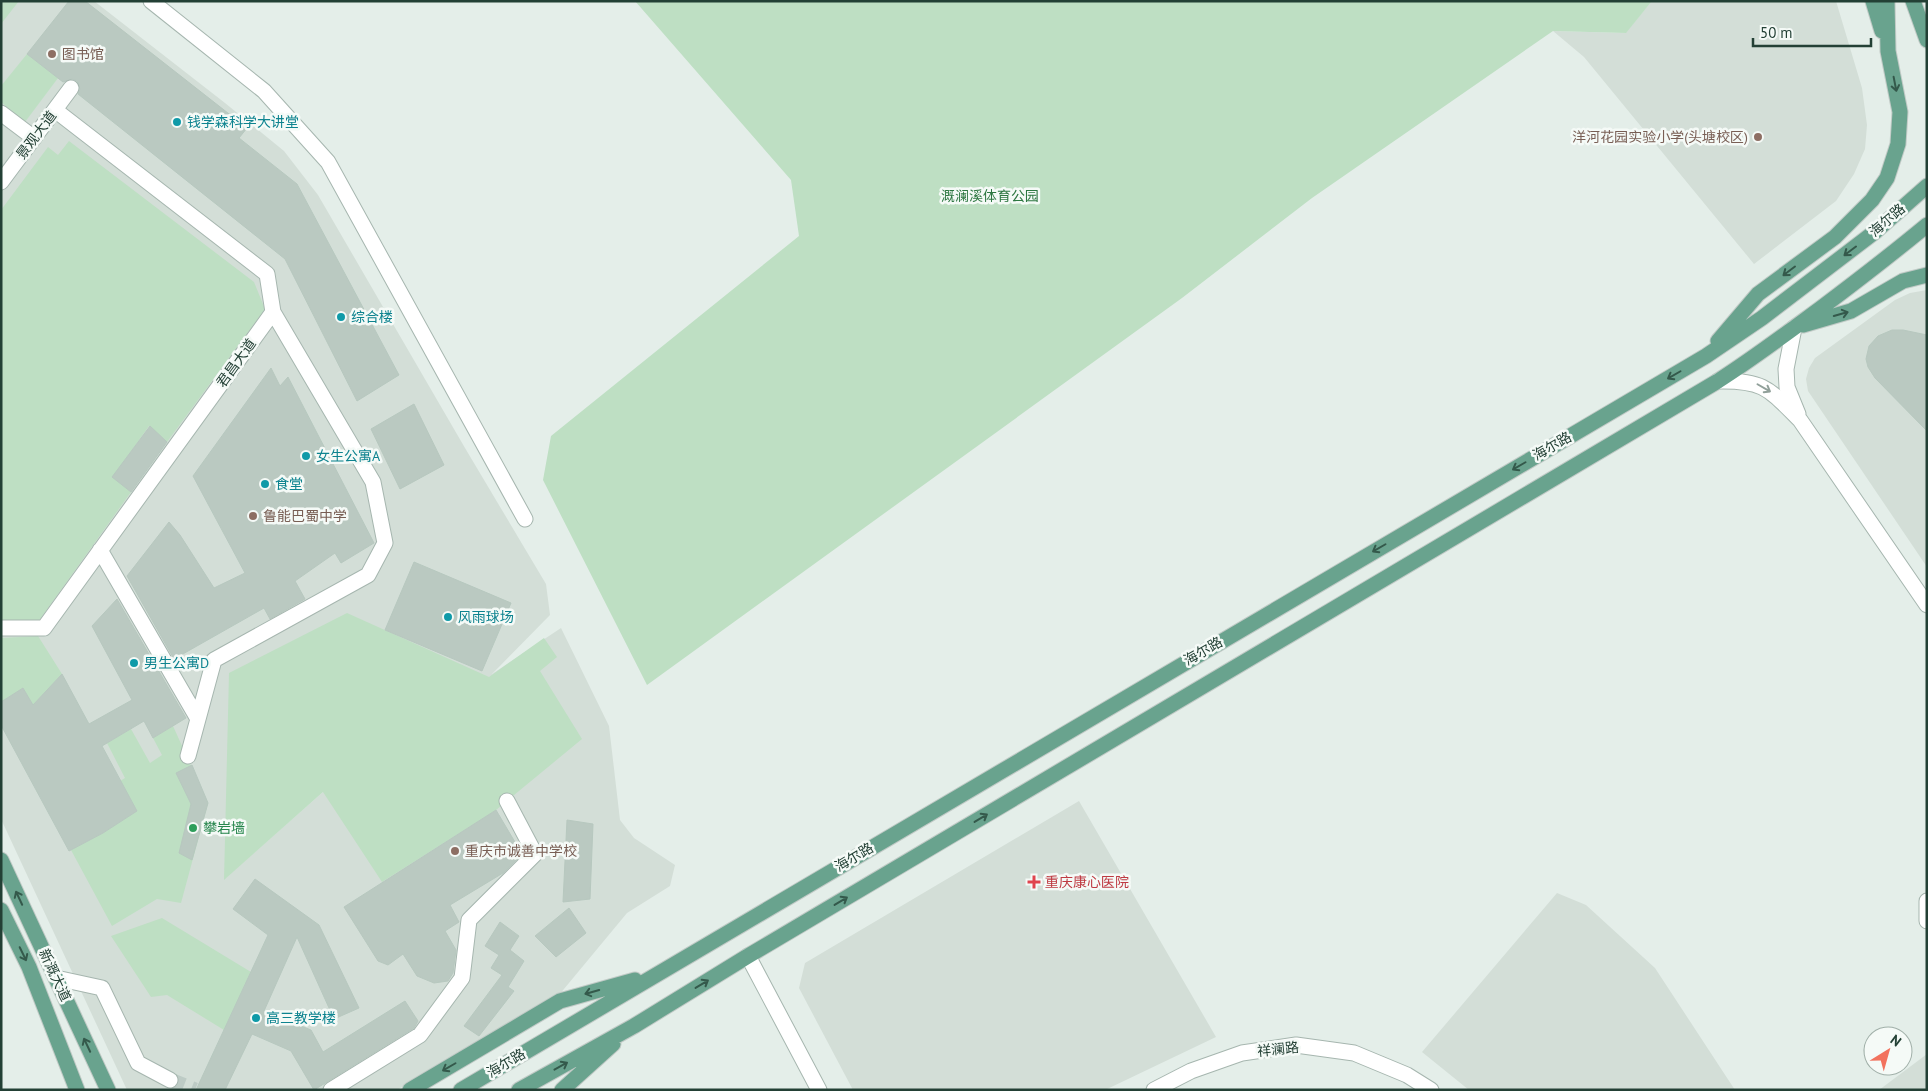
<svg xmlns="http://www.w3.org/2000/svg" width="1928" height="1091" font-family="'PT Sans','Noto Sans SC',sans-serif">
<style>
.built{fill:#d3ded7;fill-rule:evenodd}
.green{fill:#bedfc3}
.building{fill:#bac9c1;stroke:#b7c8bf}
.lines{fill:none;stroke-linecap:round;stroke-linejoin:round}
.minor-tunnel{stroke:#bdcbc5;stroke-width:15;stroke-dasharray:15 8;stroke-linecap:butt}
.minor-casing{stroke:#a6b6af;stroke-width:17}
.tertiary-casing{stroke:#a6b6af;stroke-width:17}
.primary-casing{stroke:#c1cac6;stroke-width:17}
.minor{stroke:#fff;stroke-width:15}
.tertiary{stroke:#fff;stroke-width:15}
.primary{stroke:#69a38e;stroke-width:15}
.oneway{stroke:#34594b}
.oneway2{stroke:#91a09a}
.education-dot{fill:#8d6e63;stroke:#f5faf7;stroke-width:2}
.culture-dot{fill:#0f9aa8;stroke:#f5faf7;stroke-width:2}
.leisure-dot{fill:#2e9e5b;stroke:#f5faf7;stroke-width:2}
.health-dot{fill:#e0444e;stroke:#f5faf7;stroke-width:2}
.labels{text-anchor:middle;stroke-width:5;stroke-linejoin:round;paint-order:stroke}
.education-label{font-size:14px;fill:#785e54;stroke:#f5faf7;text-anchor:start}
.culture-label{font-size:14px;fill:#0d838f;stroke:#f5faf7;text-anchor:start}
.street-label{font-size:14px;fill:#234035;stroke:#f5faf7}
.park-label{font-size:14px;fill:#2d7741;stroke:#f5faf7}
.leisure-label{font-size:14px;fill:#27864d;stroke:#f5faf7;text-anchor:start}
.health-label{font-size:14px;fill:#be3a42;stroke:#f5faf7;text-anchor:start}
</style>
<rect width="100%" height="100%" fill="#e4eee9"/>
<path class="built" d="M1,1H94L225,103L284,151L318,195L465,448L546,584L550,615L492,674L561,628L609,726L620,820L634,838L675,865L670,886L627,913L559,995L397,1090H127L1,819ZM347,613L323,792L224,879Z
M1652,1H1836L1862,88L1867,125L1865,149L1854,174L1836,201L1754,264L1584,57L1553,31L1625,33Z
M1927,290V567L1808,391L1806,379L1809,368L1815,358L1895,300L1910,293Z
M1079,801L1216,1037L1105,1090H853L799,988L805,963Z
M1557,893L1586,905L1655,968L1735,1090H1469L1422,1052Z
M1927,1054V1090H1879Z"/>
<path class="green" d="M1,1H19L1,24Z
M635,1H1652L1626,33L1553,31L1312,198L1182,298L647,685L543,480L551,436L799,236L791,180Z
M27,54L58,78L25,122L1,102V86Z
M69,141L254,282L265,309L167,442L149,426L113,477L131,492L38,622L1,621V210L48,147L58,155Z
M347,613L489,677L544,638L557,657L540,671L582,739L496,810L382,882L323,792L224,880L229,673Z
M38,636L62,674L33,705L23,688L1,702V638Z
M173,726L208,803L181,903L157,899L112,926L71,850L103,833L137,811L120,781L125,778L107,743L131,729L150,763L162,755L153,738Z
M162,918L251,972L224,1030L167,995L151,997L111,936Z"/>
<path class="building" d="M69,1H85L247,128L239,138L297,184L399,375L357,401L285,259L78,94L80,89L77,81L72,79L63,82L27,54Z
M1892,330H1903L1927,335V431L1875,378L1868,367L1866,359L1869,346L1878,336Z
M271,368L280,386L288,377L374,543L341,563L335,553L295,581L305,599L270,619L264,608L174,659L127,576L169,522L180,535L214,588L245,573L193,476Z
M414,404L444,465L400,489L371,429Z
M150,426L167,442L131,492L112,477Z
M414,562L511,603L482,671L385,630Z
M117,599L186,718L153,738L144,721L102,746L137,811L103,833L69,851L1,725V702L23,688L33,705L62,674L89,724L132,700L92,626Z
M192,765L208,803L192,860L179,853L191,804L176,773Z
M496,810L522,854L503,873L450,905L459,922L445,931L456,950L453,973L448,981L434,983L417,976L403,954L388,965L378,961L344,907Z
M567,820L593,824L590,899L563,902Z
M255,879L319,925L359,1008L334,1019L297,937L264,1011L311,1030L323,1052L405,1001L418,1021L414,1028L314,1090L291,1051L252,1034L225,1090H196L268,935L233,909Z
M569,908L586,933L556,957L535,936Z
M500,922L519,936L510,950L524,961L508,987L514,991L479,1036L464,1026L502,975L491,968L499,955L485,946Z"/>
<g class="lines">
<path class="minor-tunnel" d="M170,1080L195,1090"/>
<g class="minor-casing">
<path id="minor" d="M151,1L264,91L328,162L525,519
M1,113L34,138
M1,182L71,88
M100,550L198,719
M1,628H44L273,312L267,274L55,110
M188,756L214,660L368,575L385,543L373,482L273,312
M56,978L102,988L138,1063L170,1080
M331,1090L420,1035L462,978L469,920L535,854L507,801"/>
</g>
<g class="tertiary-casing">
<path id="tertiary" d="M1794,328L1786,369L1787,387L1798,414
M1718,381C1764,380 1769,389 1800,420L1927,605
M1927,901V921
M748,956L819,1090
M1154,1090L1191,1071L1242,1053L1296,1045L1354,1053L1407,1075L1431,1090"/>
</g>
<g class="primary-casing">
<path id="primary" d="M1873,1L1882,31
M1913,1L1927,40
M1803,325L1851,311L1903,281L1927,275
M1718,341L1758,294L1835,237L1872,200L1887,178L1898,144L1900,112L1888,51L1887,1
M1,860L108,1090
M1,910L29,967L77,1090
M410,1090L560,1001L635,980
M461,1090C875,845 1290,600 1706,356L1762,318L1876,231L1927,186
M519,1090L634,1026L748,956L1718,381C1754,358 1787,333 1821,308C1857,281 1892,254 1927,225
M562,1090L613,1044"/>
</g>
<use href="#minor" class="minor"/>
<use href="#tertiary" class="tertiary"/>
<use href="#primary" class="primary"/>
</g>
<defs><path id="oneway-shaft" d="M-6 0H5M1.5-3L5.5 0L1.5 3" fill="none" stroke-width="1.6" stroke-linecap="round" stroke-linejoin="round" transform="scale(1.25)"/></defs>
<g class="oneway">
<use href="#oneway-shaft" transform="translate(1895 84) rotate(79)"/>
<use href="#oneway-shaft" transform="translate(1850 251) rotate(143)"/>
<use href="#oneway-shaft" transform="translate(1789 271) rotate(143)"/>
<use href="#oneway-shaft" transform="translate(1841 314) rotate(-16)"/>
<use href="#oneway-shaft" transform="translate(1674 375) rotate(150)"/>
<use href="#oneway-shaft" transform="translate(1519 466) rotate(150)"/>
<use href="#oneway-shaft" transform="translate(1379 548) rotate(150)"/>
<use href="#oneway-shaft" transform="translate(981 818) rotate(-31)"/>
<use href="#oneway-shaft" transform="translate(19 898) rotate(-115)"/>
<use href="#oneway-shaft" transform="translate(841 901) rotate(-31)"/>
<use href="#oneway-shaft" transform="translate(23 954) rotate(64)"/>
<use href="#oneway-shaft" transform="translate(702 984) rotate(-31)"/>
<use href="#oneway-shaft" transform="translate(592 992) rotate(164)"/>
<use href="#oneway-shaft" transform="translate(87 1045) rotate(-115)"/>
<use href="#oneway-shaft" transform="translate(561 1066) rotate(-29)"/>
<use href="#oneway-shaft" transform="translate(449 1067) rotate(150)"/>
</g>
<use class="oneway2" href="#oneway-shaft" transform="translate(1764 388) rotate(30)"/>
<g class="education-dot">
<circle cx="52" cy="54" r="5"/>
<circle cx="1758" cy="137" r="5"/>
<circle cx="253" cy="516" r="5"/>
<circle cx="455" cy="851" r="5"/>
</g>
<g class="culture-dot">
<circle cx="177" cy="122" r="5"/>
<circle cx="341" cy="317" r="5"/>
<circle cx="306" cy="456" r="5"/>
<circle cx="265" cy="484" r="5"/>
<circle cx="448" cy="617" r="5"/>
<circle cx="134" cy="663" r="5"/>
<circle cx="256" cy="1018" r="5"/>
</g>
<circle class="leisure-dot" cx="193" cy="828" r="5"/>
<path class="health-dot" d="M1031.5 874.5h5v5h5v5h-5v5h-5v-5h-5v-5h5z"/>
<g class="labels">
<g class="education-label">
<text x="62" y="59">图书馆</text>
<text x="1748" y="142" text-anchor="end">洋河花园实验小学(头塘校区)</text>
<text x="263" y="521">鲁能巴蜀中学</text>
<text x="465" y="856">重庆市诚善中学校</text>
</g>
<g class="culture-label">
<text x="187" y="127">钱学森科学大讲堂</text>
<text x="351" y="322">综合楼</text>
<text x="316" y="461">女生公寓A</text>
<text x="275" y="489">食堂</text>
<text x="458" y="622">风雨球场</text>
<text x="144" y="668">男生公寓D</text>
<text x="266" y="1023">高三教学楼</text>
</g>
<g class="street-label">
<text transform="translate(36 135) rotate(-53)" y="5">景观大道</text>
<text transform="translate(1887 220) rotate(-41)" y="5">海尔路</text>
<text transform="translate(236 363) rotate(-54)" y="5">君昌大道</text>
<text transform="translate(1552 446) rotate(-30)" y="5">海尔路</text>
<text transform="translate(1203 651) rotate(-30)" y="5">海尔路</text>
<text transform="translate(854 857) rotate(-31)" y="5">海尔路</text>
<text transform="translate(55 975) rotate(65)" y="5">新溉大道</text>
<text transform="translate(1278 1049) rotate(-6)" y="5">祥澜路</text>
<text transform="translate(506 1063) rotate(-31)" y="5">海尔路</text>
</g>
<g class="park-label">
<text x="990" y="201">溉澜溪体育公园</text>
</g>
<g class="leisure-label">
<text x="203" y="833">攀岩墙</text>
</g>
<g class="health-label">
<text x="1045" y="887">重庆康心医院</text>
</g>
</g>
<rect width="1928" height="1091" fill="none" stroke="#234035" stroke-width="5"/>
<g transform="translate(1888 1051) rotate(37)"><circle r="24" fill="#f5faf7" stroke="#a1b0a9"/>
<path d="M0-4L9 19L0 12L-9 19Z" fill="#f2725e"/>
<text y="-8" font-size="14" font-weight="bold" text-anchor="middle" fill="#234035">N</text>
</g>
<path d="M1753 38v8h118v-8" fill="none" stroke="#234035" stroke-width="2.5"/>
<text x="1760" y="38" font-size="15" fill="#234035" stroke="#f5faf7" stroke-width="4" paint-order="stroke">50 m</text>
</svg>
